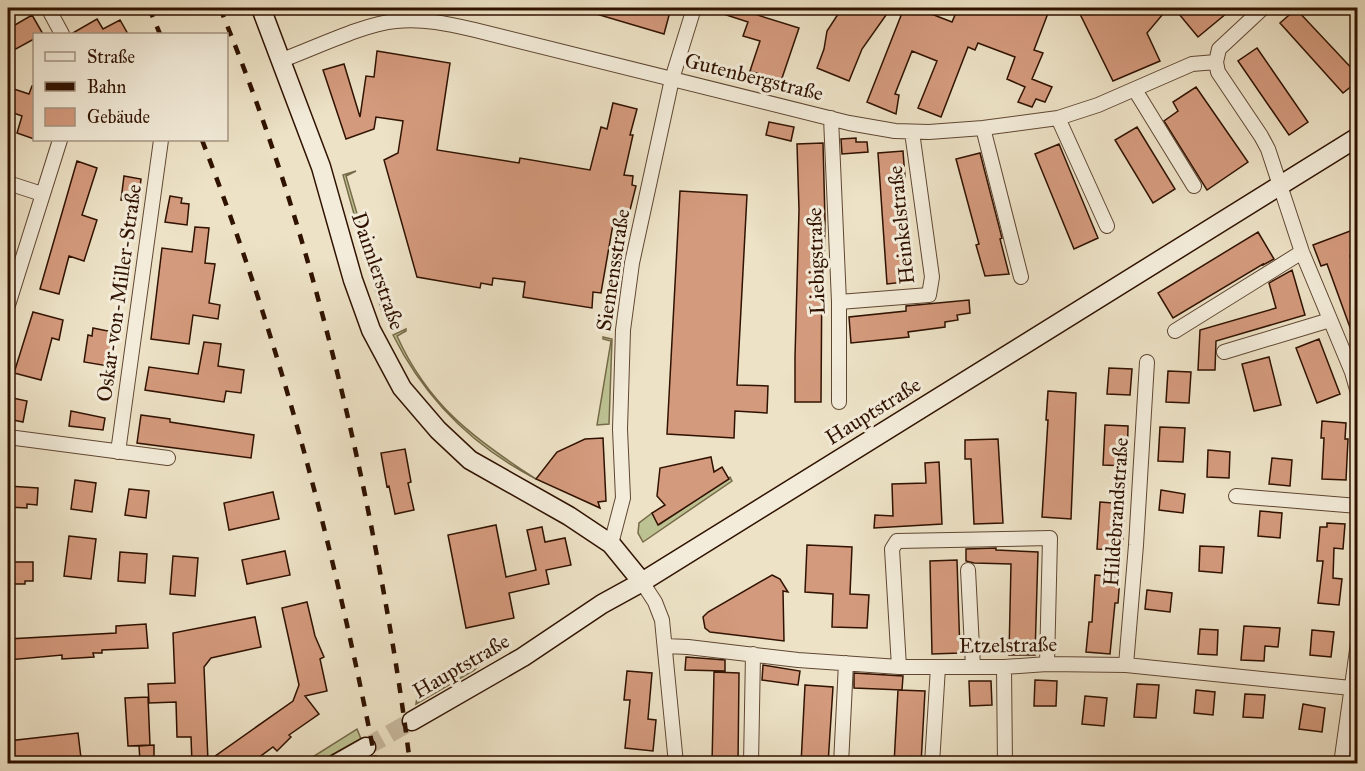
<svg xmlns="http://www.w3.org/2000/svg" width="1365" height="771" font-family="'IM FELL Great Primer',serif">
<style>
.green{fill:#bdc292;stroke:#766a49;stroke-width:1.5}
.building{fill:#d49a7d;stroke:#301200;stroke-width:1.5}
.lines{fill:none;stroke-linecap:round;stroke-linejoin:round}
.secondary-tunnel{stroke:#c7b89e;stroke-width:18;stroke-dasharray:18 9;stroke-linecap:butt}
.street-casing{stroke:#5f4632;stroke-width:16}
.secondary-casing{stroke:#301200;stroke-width:21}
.street{stroke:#f3ecda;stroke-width:14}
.secondary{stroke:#f3ecda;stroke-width:18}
.rail{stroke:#301200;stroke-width:4.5;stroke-dasharray:10 10;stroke-linecap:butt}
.labels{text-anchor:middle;stroke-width:6;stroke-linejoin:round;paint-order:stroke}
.street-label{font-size:21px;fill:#301200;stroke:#f3ecda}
</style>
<rect width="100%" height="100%" fill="#ede2c6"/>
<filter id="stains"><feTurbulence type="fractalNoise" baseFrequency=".00333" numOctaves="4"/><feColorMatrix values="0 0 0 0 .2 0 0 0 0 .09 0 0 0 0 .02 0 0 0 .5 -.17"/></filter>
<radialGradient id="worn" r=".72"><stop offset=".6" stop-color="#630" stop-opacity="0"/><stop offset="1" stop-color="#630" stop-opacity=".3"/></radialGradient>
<path class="green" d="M356,171L346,176L385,310L382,311L376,292L343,175Z
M406,329V331L397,336C428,405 474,439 536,479C472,446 425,399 393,335Z
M603,337L612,339L609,424L597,425L611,341L603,339Z
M730,477L732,481L643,542L638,533L639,523L652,513L659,525Z
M497,652L473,671L416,704L418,690L468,663Z
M357,729L361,739L317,763H303Z"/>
<path class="building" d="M586,8H671L664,34L586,11Z
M711,8H752L751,13L799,28L781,81L750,71L760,41L743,36L748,22L711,10Z
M842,8H891L862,49L849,81L817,68L824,49L827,31Z
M904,8H916L952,22L958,8H1050L1034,50L1043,53L1032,79L1052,87L1045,102L1036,99L1032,107L1018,102L1025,87L1007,79L1015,57L978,43L975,50L968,47L941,117L918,108L937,61L912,51L895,94L899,95L896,114L867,102Z
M1077,8H1168L1147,33L1160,61L1113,81Z
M1174,8H1233L1198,37Z
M1296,9L1358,75V81L1343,93L1280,23Z
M32,15L43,34H34V39L14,50L8,37V29Z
M97,19L103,29L120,20L128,34H71Z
M1257,48L1308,122L1289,135L1238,61Z
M377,51L450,63L437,150L519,163L520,158L590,170L601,127L607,129L613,103L637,109L630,135H633L624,175L633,176L632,185L636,186L626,226L613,224L601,293L593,292L592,308L523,297L525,282L493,278L492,285L481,283L480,288L417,277L384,160L398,153L403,121L376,117L374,129L346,139L323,70L344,64L360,117L366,76L374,77Z
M32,86H34V139L17,133L22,116L8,111V87L29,94Z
M1196,87L1248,162L1207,190L1164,121L1178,111L1173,102Z
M769,122L794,127L791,141L766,135Z
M1137,127L1175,189L1153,203L1115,140Z
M856,138V142H867L868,152L842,154L841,139Z
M823,143L825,220L824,264L822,263L821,402H795V357L799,210L797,144Z
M1059,144L1098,238L1074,249L1035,154Z
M903,151L913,281L887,284L878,153Z
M980,153L1002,238L1000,239L1009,274L985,276L976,245L979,244L956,159Z
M77,161L97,168L82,215L97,220L84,261L69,256L59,294L40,289Z
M124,176L141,179L138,202L121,200Z
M680,191L747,195L737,385L768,386L767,413L735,411L734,438L667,434Z
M170,196L182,198L181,203L189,204L187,225L165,222Z
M195,227L209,228L205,263L215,264L209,303L220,305L218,319L193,315L189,344L151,339L162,248L192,252Z
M1358,228V253L1350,256L1358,277V344H1356L1327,264L1321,266L1313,245Z
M1258,232L1274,259L1263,265V264L1173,318L1158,293Z
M1292,270L1305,315L1216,341L1215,370H1198L1200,330L1276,308L1269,283Z
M969,300L970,313L957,315L958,320L945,322V327L908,332L909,337L851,343L849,317L906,311V306Z
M33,312L63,320L59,340L52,338L41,380L14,373Z
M93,328L113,332L108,366L84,362L88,335L92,336Z
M1319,339L1340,394L1317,403L1296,348Z
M204,342L221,344L218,366L244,370L241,393L226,391L224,402L145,390L149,367L198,374Z
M1269,357L1281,405L1254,411L1242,364Z
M1109,368L1132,369L1130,395L1107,394Z
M1168,371L1191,372L1189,403L1166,402Z
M1048,391L1076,393L1071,519L1042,517L1048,420H1046Z
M8,397L27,401L23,422L8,419Z
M71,411L105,418L103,430L69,426Z
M141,415L170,419V422L254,435L251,458L137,443Z
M1322,421L1346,423L1345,439H1348L1346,480L1322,479L1324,438H1321Z
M1105,425L1128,426L1127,466L1103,465Z
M1160,427L1185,428L1183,462L1158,461Z
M603,438L606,501L598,502L600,508L536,479L557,452L585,439Z
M998,439L1003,523L974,524L971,459H965V440Z
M405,449L411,482L408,483L414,510L395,514L389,486L387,487L381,453Z
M1208,450L1230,452L1229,478L1207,477Z
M711,457L714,472L722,467L729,479L658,525L652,513L665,505L657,496L660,468Z
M1272,458L1292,460L1290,486L1269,484Z
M939,462L942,524L874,528L875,515L893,516L892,484L926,483L925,463Z
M75,480L96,483L92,512L71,509Z
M8,486L38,488L37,505L27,504V508L8,507Z
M129,489L149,491L146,518L125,515Z
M1161,490L1185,494L1183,513L1159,510Z
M273,492L279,519L229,530L224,503Z
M1100,502L1125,504L1122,550L1097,549Z
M1260,511L1282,513L1280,538L1258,536Z
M1327,523L1345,524L1343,549L1334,548L1333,578L1342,579L1339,605L1318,603L1323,561H1317L1320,527H1327Z
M496,525L506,577L536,570L527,530L542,527L545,542L565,538L571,565L546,570L549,584L509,593L514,618L466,628L448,535Z
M69,536L96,539L91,579L64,576Z
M807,545L852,547L850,594L869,595L867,628L832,627L833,594L805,592Z
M1200,546L1224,547L1222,573L1199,571Z
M996,548V550L1038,552L1035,655H1009L1011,564L974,563L966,561V549Z
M285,551L290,575L247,584L242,560Z
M120,552L147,554L145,583L118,581Z
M173,556L198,558L195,596L170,594Z
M957,560L960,653L932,654L930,561Z
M8,562H33V581H25V584H8Z
M772,575L780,579L788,592L783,591L784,641L710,632L705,628L703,617L708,612Z
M1095,575L1120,577L1118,603H1115L1110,654L1086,652L1089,622H1092Z
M1147,590L1172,593L1170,612L1145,609Z
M307,602L315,636L324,657L320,659L327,691L305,696L319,714L289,735L291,737L277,751L273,747L250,764H192L191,737H177L176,702L149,703L148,684L175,683L173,633L255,617L261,647L211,658L204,667L208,761L293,701L299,685L282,608Z
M146,624L148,648L102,650V653H93L94,657L62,659V655L8,660V639L116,633V626Z
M1244,626L1280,628L1278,647L1265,646L1264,661L1241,660Z
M1200,629L1218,630L1217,655L1198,654Z
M1312,630L1334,632L1331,657L1310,655Z
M686,657L725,660V671L685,670Z
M763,665L800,671L798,685L762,680Z
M627,671L652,673L648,719L656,720L653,751L625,748L630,700H624Z
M714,672L739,673L738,764H712Z
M854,673L903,676L902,690L854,688Z
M1035,680L1057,681L1056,706H1034Z
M969,681H991L992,705L970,706Z
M1137,684L1159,685L1156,718L1134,717Z
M805,685L833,687L828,764H801Z
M898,690L925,691L921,764H894Z
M1196,690L1215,692L1213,715L1194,713Z
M1245,694L1265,695L1263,718L1243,717Z
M1085,696L1107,698L1104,726L1082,724Z
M148,697L150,745L128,746L125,698Z
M1303,704L1325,708L1322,732L1299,729Z
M78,733L81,758L37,764H8V741Z
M154,745V760L140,761L139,746Z"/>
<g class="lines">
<path class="secondary-tunnel" d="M366,747L412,721"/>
<g class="street-casing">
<path id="street" d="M48,8L62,34
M1263,8L1219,49L1216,62L1218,72L1261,136L1268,149L1302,252L1352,372L1358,393
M282,60C315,48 363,24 396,21C423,18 449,24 475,30L849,123L895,131L929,132L983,128L1058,118L1098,105L1192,64L1216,62
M1135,90L1194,186
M831,118L839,302V402
M1058,118L1107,226
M983,128L1021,277
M8,183L42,194
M839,302L929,295L932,277L912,132
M8,305L60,140
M1175,331L1302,252
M1224,352L1330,320
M8,437L168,458
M118,452L161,140
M1236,496L1358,506
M611,544L623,498L620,429L623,330L632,263L672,79L694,8
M968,570L973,667
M642,582L655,602L662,620L676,764
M665,646L688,647L798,660L899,667H1004L1047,664L1126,665L1351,688
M1126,665L1136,545L1147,362
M899,667L892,549L897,541L1050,538L1047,664
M1004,667L1005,764
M751,764L753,654
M841,764L846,663
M932,764L938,667
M1341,764L1358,643"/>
</g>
<g class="secondary-casing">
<path id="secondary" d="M261,8L321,167L353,280L371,330L402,388L438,430L470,460L569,516L611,544L642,582
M412,721L523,657L602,604L642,582L1358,137
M336,764L366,747"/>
</g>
<use href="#street" class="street"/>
<use href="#secondary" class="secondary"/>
<path class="rail" d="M149,8L160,34
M220,8C285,165 330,328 365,495C383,584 399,673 410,764
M202,140C280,341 335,551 376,764"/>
</g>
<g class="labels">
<g class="street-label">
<text transform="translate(754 77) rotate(14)" y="7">Gutenbergstraße</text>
<text transform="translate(901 225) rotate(-96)" y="7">Heinkelstraße</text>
<text transform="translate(816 261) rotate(-92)" y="7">Liebigstraße</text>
<text transform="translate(613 270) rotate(-81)" y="7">Siemensstraße</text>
<text transform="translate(378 271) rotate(71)" y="7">Daimlerstraße</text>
<text transform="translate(119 293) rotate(-82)" y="7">Oskar-von-Miller-Straße</text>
<text transform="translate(873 411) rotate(-32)" y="7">Hauptstraße</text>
<text transform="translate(1116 512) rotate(-86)" y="7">Hildebrandstraße</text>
<text transform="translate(1008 645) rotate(-1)" y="7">Etzelstraße</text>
<text transform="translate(461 666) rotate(-30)" y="7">Hauptstraße</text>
</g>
</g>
<rect width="1365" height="771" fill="none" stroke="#ede2c6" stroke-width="30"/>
<rect x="9" y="9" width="1347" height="753" fill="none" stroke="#301200" stroke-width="3"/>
<rect x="15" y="15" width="1335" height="741" fill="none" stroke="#301200" stroke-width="1.5"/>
<rect x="33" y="33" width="195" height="108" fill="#f3ecda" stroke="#a59583" stroke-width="1.5"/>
<rect x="45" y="52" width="30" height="9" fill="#f3ecda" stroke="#a59583" stroke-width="1.5"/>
<text x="87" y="63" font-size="18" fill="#301200">Straße</text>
<rect x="45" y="82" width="30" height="9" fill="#301200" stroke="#a59583" stroke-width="1.5"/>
<text x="87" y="93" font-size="18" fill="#301200">Bahn</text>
<rect x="45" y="108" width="30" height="18" fill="#d49a7d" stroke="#a59583" stroke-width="1.5"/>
<text x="87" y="123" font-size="18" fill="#301200">Gebäude</text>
<rect width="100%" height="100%" filter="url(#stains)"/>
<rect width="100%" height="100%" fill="url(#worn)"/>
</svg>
